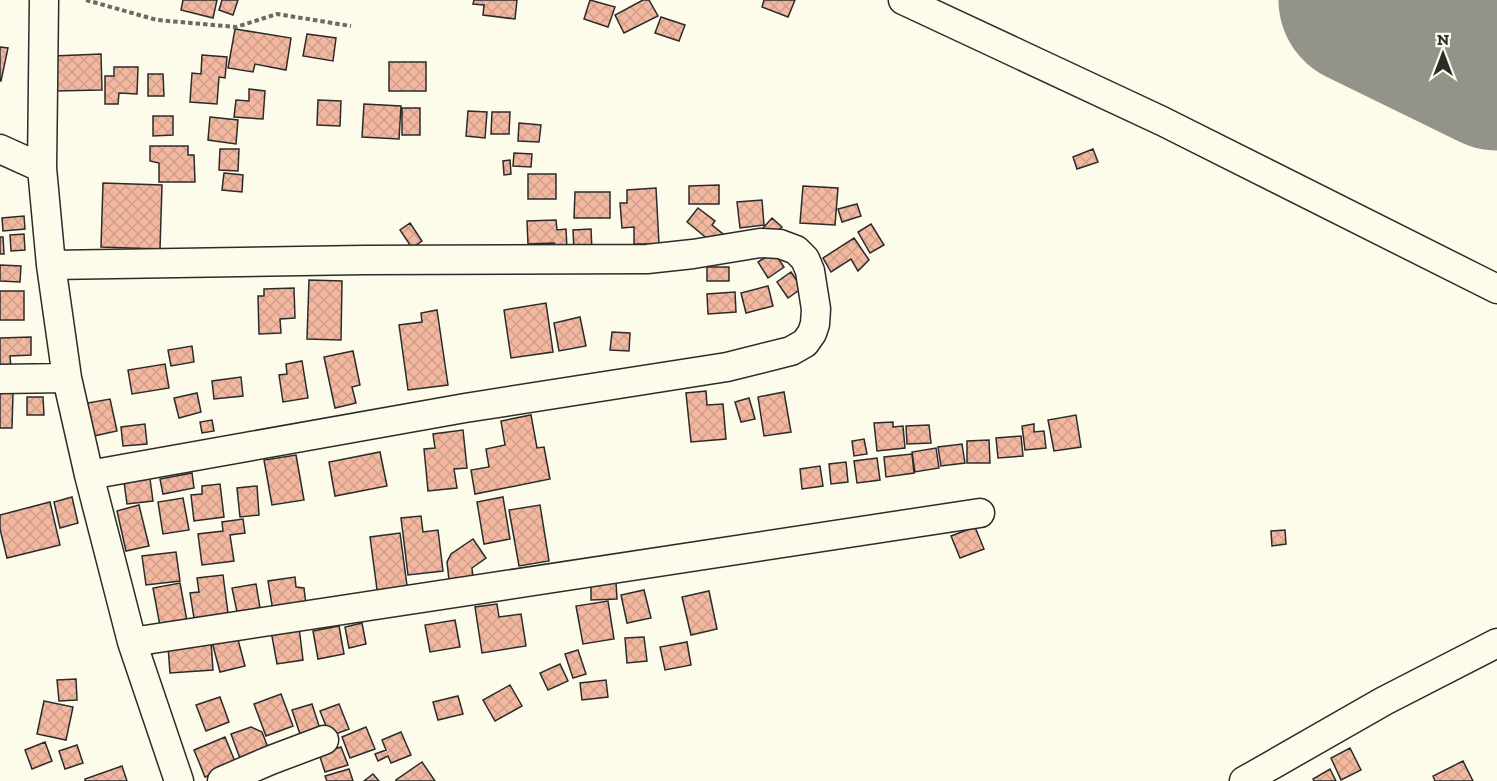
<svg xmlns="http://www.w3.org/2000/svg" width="1497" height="781" font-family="'Zilla Slab',serif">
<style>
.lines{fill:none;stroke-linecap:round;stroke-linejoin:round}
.runway{stroke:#94938a;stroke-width:171}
.building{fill:url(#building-cross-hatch);stroke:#2b2b2b;stroke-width:1.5}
.minor-casing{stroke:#2b2b2b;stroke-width:31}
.path{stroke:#6a6964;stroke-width:4;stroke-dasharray:4.5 3;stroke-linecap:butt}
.minor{stroke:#fdfbea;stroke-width:28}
</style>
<defs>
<pattern id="building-cross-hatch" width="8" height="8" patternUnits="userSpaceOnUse" patternTransform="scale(1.5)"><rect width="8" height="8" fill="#f2b8a0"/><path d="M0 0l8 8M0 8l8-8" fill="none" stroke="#d09e8a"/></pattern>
</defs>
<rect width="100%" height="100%" fill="#fdfbea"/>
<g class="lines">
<path class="runway" d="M1364,0L1497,65"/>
</g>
<path class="building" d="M183,0H217L213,18L181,10Z
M222,0H238L233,15L219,10Z
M474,0H517L515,19L483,15L484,5L473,4Z
M590,0L615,7L608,27L584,19Z
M643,0H649L658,16L624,33L615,15Z
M764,0H795L788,17L762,7Z
M661,17L685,25L679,41L655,33Z
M235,29L291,38L286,70L255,64L253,72L228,68Z
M307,34L336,38L333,61L303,56Z
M0,47L8,48L1,81H0Z
M101,54L102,90L54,91L53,56Z
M202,55L227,57L225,78L219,77L217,104L190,102L192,73L201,74Z
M389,62H426V91H389Z
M114,67H138L137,94L119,93L118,104H105V76H114Z
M148,74H163L164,96H148Z
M249,89L265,91L263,119L234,117L236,100L249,101Z
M318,100L341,101L340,126L317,125Z
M364,104L401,106L399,139L362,137Z
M402,108H420V135H402Z
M468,111L487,112L485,138L466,136Z
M492,112H510L509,134H491Z
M153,116H173V135L153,136Z
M210,117L238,120L236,144L208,140Z
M519,123L541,125L539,142L518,141Z
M150,146H188V155H194L195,182H159V163L150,161Z
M220,149H239L238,171L219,170Z
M1093,149L1098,162L1077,169L1073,157Z
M514,153L532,154L531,167L513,166Z
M510,160L511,174L504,175L503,161Z
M224,173L243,175L242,192L222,190Z
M528,174H556V199H528Z
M103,183L162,185L160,249L101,247Z
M719,185V204H689V186Z
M803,186L838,188L835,225L800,223Z
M656,188L659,244H634V227L622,228L620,203H627V190Z
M575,192H610V218H574Z
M762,200L764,225L740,228L737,202Z
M857,204L861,216L842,222L838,209Z
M698,208L715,221L712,225L723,234L715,245L687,222Z
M24,216L25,229L3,231L2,218Z
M772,218L782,227L772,236L763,228Z
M556,220L557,230L566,229L567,249H554V243L528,244L527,221Z
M410,223L422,241L412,248L400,230Z
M871,224L884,245L870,253L858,232Z
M591,229L592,251H574L573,230Z
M24,234L25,250L11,251L10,235Z
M0,237H3L4,254H0Z
M854,238L869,260L858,271L851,259L831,272L823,258Z
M774,252L784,267L768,278L758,262Z
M0,265L21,266L20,282L0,281Z
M707,267H729V281H707Z
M791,272L802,288L788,298L777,282Z
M309,280L342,281L341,340L307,339Z
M768,286L773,306L746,313L741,293Z
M294,288L295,318L280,319L281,333L259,334L258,296H264V289Z
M0,291H24V320H0Z
M735,292L736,312L708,314L707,294Z
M546,303L553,352L511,358L504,310Z
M437,310L448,385L408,390L399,325L422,322L421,313Z
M580,317L586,346L559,351L554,323Z
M612,332L630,333L629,351L610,350Z
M31,337V355L10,356L11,368H0V338Z
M192,346L194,362L171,366L168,350Z
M353,351L360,385L352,387L356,403L335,408L324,357Z
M302,361L308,398L283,402L279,375L287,374L286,364Z
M165,364L169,388L132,394L128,370Z
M241,377L243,396L214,399L212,381Z
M706,391L707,405L723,404L726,439L691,442L686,393Z
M784,392L791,432L764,436L758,397Z
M0,393H13L12,428H0Z
M197,393L201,412L179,418L174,398Z
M27,397H43L44,415H27Z
M749,398L755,419L741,422L735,402Z
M110,399L117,431L89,437L82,404Z
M531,415L537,448L544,447L550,479L475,494L471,470L489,467L486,449L505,445L501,421Z
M1076,415L1081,447L1054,451L1048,420Z
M212,420L214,431L202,433L200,422Z
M893,422V427L903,426L905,448L877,451L874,423Z
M145,424L147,444L123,446L121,427Z
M1034,424V432L1044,431L1046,448L1025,450L1022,426Z
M929,425L931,443L907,444L906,426Z
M463,430L467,468L454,469L457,488L428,491L424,449L435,448L433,434Z
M1021,436L1023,456L998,458L996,438Z
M864,439L867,454L854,456L852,441Z
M989,440L990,463H967V441Z
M962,444L965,463L941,466L938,447Z
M936,448L939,468L915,472L912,452Z
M380,452L387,486L335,496L329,462Z
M912,454L914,473L886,477L884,457Z
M296,455L304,500L272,505L264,460Z
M877,458L880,480L857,483L854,461Z
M846,462L848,482L831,484L829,464Z
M820,466L823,486L802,489L800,469Z
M192,473L194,488L163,494L160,479Z
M150,479L153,501L127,504L124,482Z
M220,484L224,517L194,521L191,495L202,494V486Z
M257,486L259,515L240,517L237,488Z
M72,497L78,523L60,528L54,502Z
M503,497L510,539L484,544L477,502Z
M183,498L189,530L163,534L158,502Z
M50,502L60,545L7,558L0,529V515Z
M139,505L149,546L126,551L117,511Z
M540,505L549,561L519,566L509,510Z
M421,516L423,532L438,530L443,571L408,575L401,518Z
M243,519L245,533L230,535L234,561L202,565L198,534L223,531L222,522Z
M975,527L984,549L960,558L951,536Z
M1285,530L1286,544L1272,546L1271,531Z
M400,533L408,593L378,597L370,537Z
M473,539L486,558L472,568L473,578L449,580L447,562L451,554Z
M176,552L180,581L146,585L142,556Z
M223,575L228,613L194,618L190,593L199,592L197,578Z
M295,577L296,587L304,588L306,605L273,611L268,581Z
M616,582L617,599L591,600V584Z
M180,583L187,621L160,626L153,588Z
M256,584L260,608L237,612L232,588Z
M644,590L651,618L627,623L621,595Z
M709,591L717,629L691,635L682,597Z
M608,601L614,639L583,644L576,606Z
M497,604L499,617L521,614L526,646L482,653L475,607Z
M455,620L460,647L430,652L425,625Z
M362,623L366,644L349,648L345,627Z
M339,626L344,654L318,659L313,631Z
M299,627L303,660L277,664L271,631Z
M237,636L245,666L220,672L212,642Z
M644,637L647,661L627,663L625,638Z
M211,642L213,670L170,673L168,646Z
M687,642L691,665L665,670L660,647Z
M578,650L586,674L573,678L565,654Z
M560,664L568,681L548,690L540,673Z
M76,679L77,700L59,701L57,680Z
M606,680L608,697L582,700L580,683Z
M510,685L522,706L495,721L483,700Z
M281,694L293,726L266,736L254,704Z
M458,696L463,714L438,720L433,702Z
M220,697L229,722L206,731L196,705Z
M44,701L73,707L66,740L37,734Z
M312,704L320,729L300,734L292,710Z
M339,704L349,729L330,736L320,711Z
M251,727L262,732L269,750L241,761L231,734Z
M366,727L375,749L350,758L342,737Z
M401,732L411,755L391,763L388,756L378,761L375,754L386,750L382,740Z
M225,737L236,764L205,777L194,750Z
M45,742L52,761L32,769L25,750Z
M77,745L83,763L65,769L59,751Z
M341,747L348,765L325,772L319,754Z
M1350,748L1361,770L1341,780L1331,758Z
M1463,761L1473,781H1435L1433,776Z
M422,762L435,781H396V780Z
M122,766L127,781H85V779Z
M349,769L353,781H327L325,776Z
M1330,769L1336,781H1314L1313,779Z
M373,774L379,781H364Z"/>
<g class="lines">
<g class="minor-casing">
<path id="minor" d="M44,0L42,168L51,265L67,378L89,475L132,642L179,781
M903,0L1162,121L1497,289
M0,149L42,168
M51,265L364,260L647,259L693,254L760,243L780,244L796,250L805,259L810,271L816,309L815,324L812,333L805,343L791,351L727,367L465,408L89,475
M0,379L67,378
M132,642L980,513
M222,781L271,760L324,740
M1244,781L1384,701L1497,643"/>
</g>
<path class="path" d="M86,0L157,20L236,27L277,14L351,26"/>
<use href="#minor" class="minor"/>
</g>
<g transform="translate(1443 54)" stroke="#fdfbea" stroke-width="4.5" paint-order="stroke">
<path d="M0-4.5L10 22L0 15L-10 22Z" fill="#2b2b2b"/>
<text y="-9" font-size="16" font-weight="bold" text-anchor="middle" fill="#2b2b2b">N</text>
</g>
</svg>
